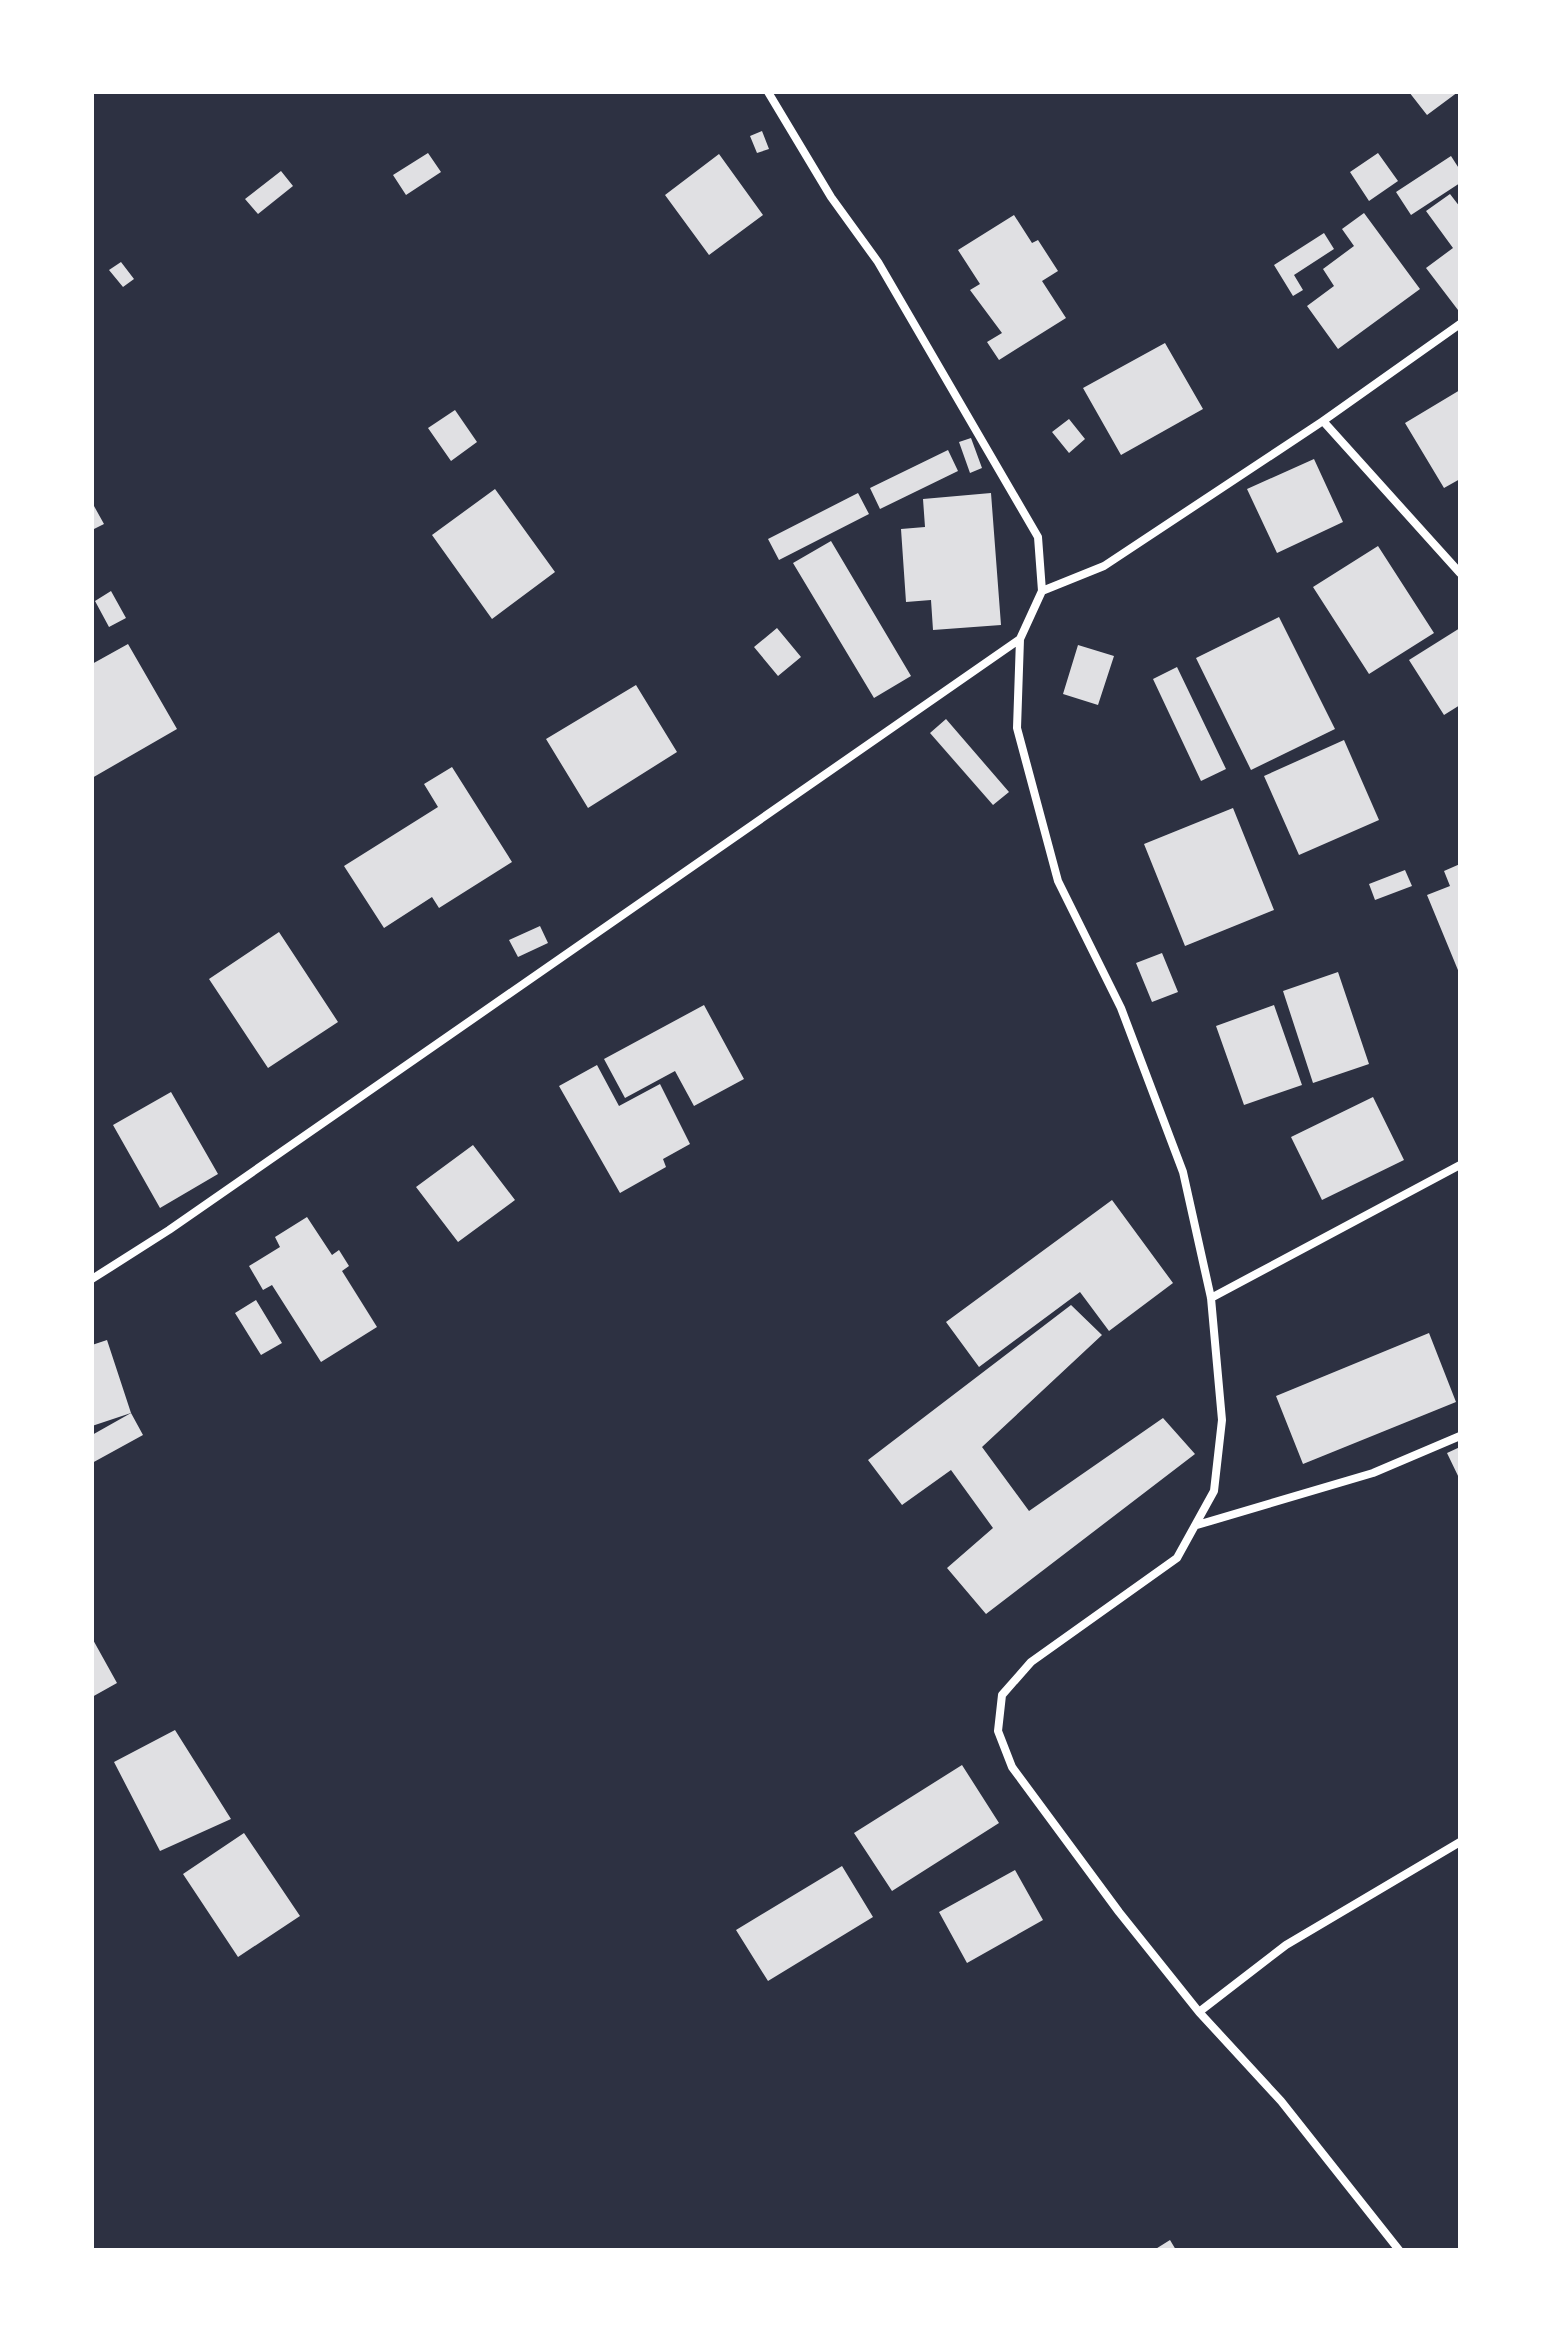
<svg xmlns="http://www.w3.org/2000/svg" width="1552" height="2342" font-family="Raleway,sans-serif">
<style>
.building{fill:#e0e0e3}
.lines{fill:none;stroke-linecap:round;stroke-linejoin:round}
.minor{stroke:#fff;stroke-width:8}
</style>
<rect width="100%" height="100%" fill="#2d3142"/>
<path class="building" d="M1409,92H1458L1427,115Z
M762,131L769,149L757,153L750,136Z
M428,153L441,172L406,195L393,175Z
M1378,153L1398,181L1369,201L1350,172Z
M719,154L763,215L709,255L665,195Z
M1451,156L1460,170V183L1411,215L1396,192Z
M281,171L293,186L258,214L245,199Z
M1450,194L1460,207V308L1458,310L1426,268L1453,248L1426,211Z
M1364,213L1420,289L1338,349L1307,306L1334,286L1323,269L1354,246L1342,229Z
M1014,215L1032,243L1038,240L1058,271L1042,281L1066,318L999,360L987,342L1002,333L970,290L980,284L958,250Z
M1324,233L1334,249L1294,275L1303,290L1293,296L1274,265Z
M121,262L134,279L123,287L109,270Z
M1165,343L1203,409L1121,455L1083,388Z
M1460,390V479L1444,488L1405,423Z
M455,410L477,442L451,461L428,428Z
M1069,419L1085,439L1069,453L1052,432Z
M971,438L982,468L970,473L959,442Z
M948,450L958,471L880,509L870,488Z
M1314,459L1343,522L1277,553L1247,489Z
M495,489L555,572L492,619L432,535Z
M858,493L869,514L779,560L768,539Z
M991,493L1001,625L933,630L931,600L906,602L901,529L925,527L923,499Z
M94,506L104,524L92,530V508Z
M831,541L911,676L874,698L793,563Z
M1378,546L1434,633L1369,674L1313,587Z
M111,591L126,618L109,627L95,601Z
M1279,617L1335,729L1251,770L1196,658Z
M777,628L801,657L778,676L754,647Z
M1460,628V705L1444,715L1409,660Z
M128,644L177,729L92,778V664Z
M1078,645L1114,656L1098,705L1063,694Z
M1177,667L1226,769L1201,781L1153,679Z
M636,685L677,752L588,808L546,739Z
M946,719L1009,792L993,805L930,733Z
M1344,740L1379,820L1299,855L1264,776Z
M452,767L512,862L439,908L432,897L384,928L344,866L438,807L424,784Z
M1233,808L1274,910L1185,946L1144,844Z
M1460,864V975L1427,895L1450,886L1444,871Z
M1405,870L1412,886L1375,900L1369,884Z
M540,926L548,943L518,957L509,940Z
M279,932L338,1022L268,1068L209,979Z
M1162,953L1178,992L1152,1002L1136,963Z
M1338,972L1369,1064L1313,1083L1283,991Z
M704,1005L744,1079L694,1106L675,1071L625,1098L604,1059Z
M1274,1005L1302,1085L1244,1105L1216,1026Z
M597,1065L619,1106L660,1084L690,1144L663,1159L666,1167L620,1193L559,1086Z
M171,1092L218,1174L160,1208L113,1125Z
M1373,1097L1404,1160L1322,1200L1291,1137Z
M473,1145L515,1200L458,1242L416,1187Z
M1112,1200L1173,1283L1109,1331L1080,1292L979,1367L946,1322Z
M307,1217L332,1255L339,1250L349,1266L342,1271L377,1327L321,1362L272,1285L263,1290L249,1266L280,1247L275,1237Z
M256,1300L282,1343L261,1355L235,1313Z
M1071,1305L1102,1335L982,1447L1029,1511L1163,1418L1195,1454L986,1614L947,1568L993,1528L951,1470L902,1505L868,1460Z
M1429,1333L1456,1402L1303,1464L1276,1396Z
M107,1340L131,1413L143,1435L92,1463V1435L131,1413L92,1426V1345Z
M1460,1447V1480L1447,1453Z
M92,1638L117,1683L92,1697Z
M175,1730L231,1819L160,1851L114,1762Z
M962,1765L999,1823L892,1891L854,1833Z
M244,1833L300,1916L238,1957L183,1874Z
M842,1866L873,1917L768,1981L736,1930Z
M1015,1870L1043,1920L967,1963L939,1912Z
M1170,2240L1176,2250H1154Z"/>
<g class="lines">
<path class="minor" d="M768,92L831,197L878,262L1038,537L1042,591L1020,639L1017,728L1058,881L1121,1008L1183,1172L1211,1298L1222,1420L1214,1491L1177,1558L1031,1662L1002,1695L998,1731L1012,1767L1119,1912L1199,2012L1281,2101L1399,2250
M1323,421L1460,573
M1042,591L1104,566L1323,421L1460,324
M92,1279L169,1230L1020,639
M1211,1298L1460,1165
M1197,1525L1373,1473L1460,1436
M1199,2012L1286,1945L1460,1842"/>
</g>
<rect width="1552" height="2342" fill="none" stroke="#ffffff" stroke-width="188"/>
</svg>
